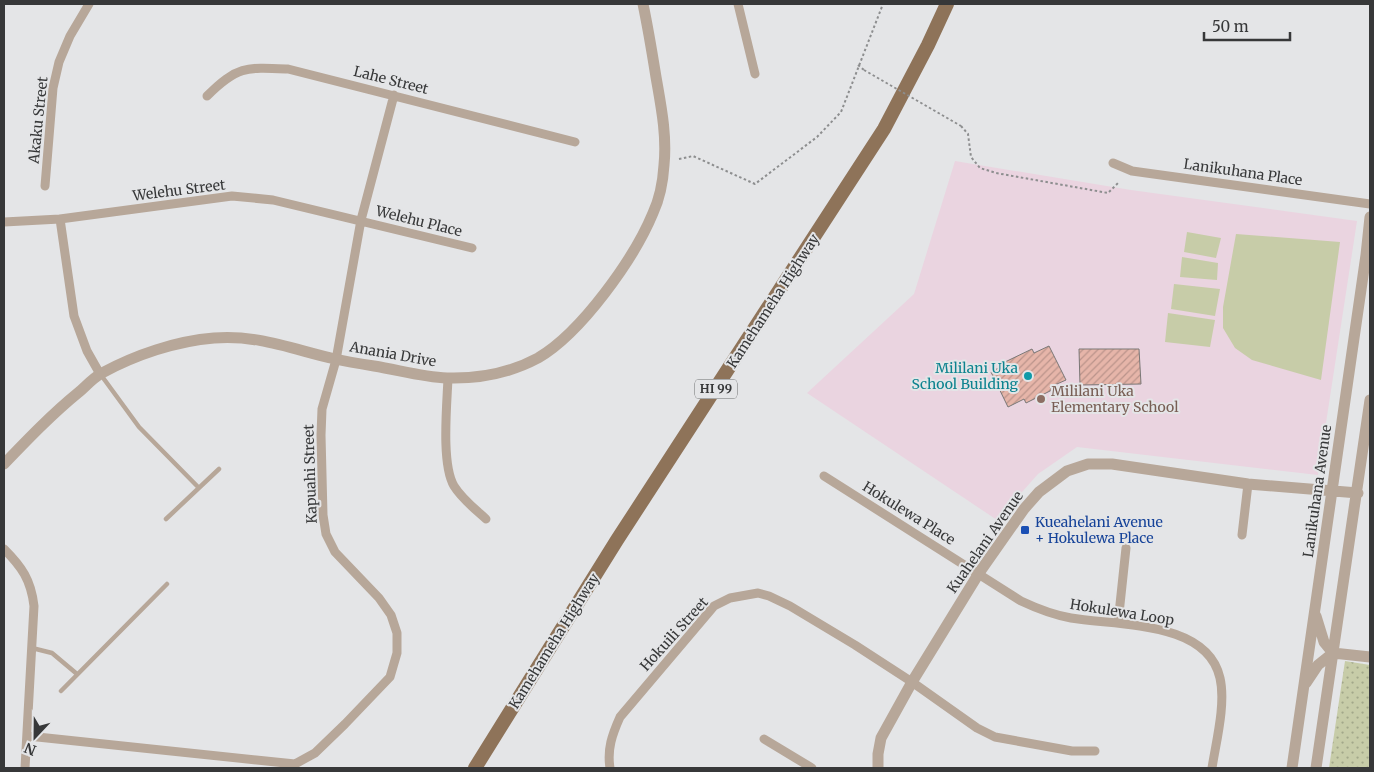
<svg xmlns="http://www.w3.org/2000/svg" width="1374" height="772" font-family="Merriweather,serif">
<style>
.education{fill:#ead4e0}
.park{fill:url(#park-dots)}
.garden{fill:#c7cca8}
.building{fill:url(#building-hatch);stroke:#7a7877}
.lines{fill:none;stroke-linecap:round;stroke-linejoin:round}
.path{stroke:#8d8e8f;stroke-width:2;stroke-dasharray:2.5 2.5;stroke-linecap:butt}
.service{stroke:#b7a799;stroke-width:4.5}
.minor{stroke:#b7a799;stroke-width:9}
.tertiary{stroke:#b7a799;stroke-width:11}
.primary{stroke:#8e7359;stroke-width:14}
.path-bridge{stroke:#8d8e8f;stroke-width:2;stroke-dasharray:2.5 2.5;stroke-linecap:butt}
.culture-dot{fill:#0f9aa8;stroke:#e4e5e7;stroke-width:2}
.education-dot{fill:#8d6e63;stroke:#e4e5e7;stroke-width:2}
.transit-dot{fill:#1a4fb4;stroke:#e4e5e7;stroke-width:2}
.labels{text-anchor:middle;stroke-width:4;stroke-linejoin:round;paint-order:stroke}
.shield{fill:#e4e5e7;stroke:#6b6c6d;stroke-width:1}
.shield-label{font-size:12px;font-weight:bold;fill:#373839}
.street-label{font-size:14px;fill:#373839;stroke:#e4e5e7}
.culture-label{font-size:14px;fill:#0d838f;stroke:#e4e5e7;text-anchor:end}
.education-label{font-size:14px;fill:#785e54;stroke:#e4e5e7;text-anchor:start}
.transit-label{font-size:14px;fill:#164399;stroke:#e4e5e7;text-anchor:start}
</style>
<defs>
<pattern id="park-dots" width="8" height="8" patternUnits="userSpaceOnUse" patternTransform="scale(1.25)"><rect width="8" height="8" fill="#c7cca8"/><path d="M2 2h.1M6 6h.1" fill="none" stroke="#a2a78a" stroke-width="1.8" stroke-linecap="round"/></pattern>
<pattern id="building-hatch" width="6" height="6" patternUnits="userSpaceOnUse" patternTransform="scale(1.25)"><rect width="6" height="6" fill="#e6b5a9"/><path d="M-1 1l2-2M0 6l6-6M5 7l2-2" fill="none" stroke="#bb948b"/></pattern>
</defs>
<rect width="100%" height="100%" fill="#e4e5e7"/>
<path class="education" d="M955,161L1131,190L1357,221L1318,475L1077,447L1038,474L997,520L807,393L914,294Z"/>
<path class="park" d="M1345,661L1370,665V768H1329Z"/>
<path class="garden" d="M1187,232L1221,238L1216,258L1184,252Z
M1236,234L1340,242L1321,380L1252,360L1235,348L1223,328V307Z
M1182,257L1218,263L1217,280L1180,277Z
M1174,284L1220,289L1215,316L1171,309Z
M1168,313L1215,320L1210,347L1165,342Z"/>
<path class="building" d="M1049,346L1066,380L1050,387L1052,390L1026,403L1024,399L1008,407L991,372L1006,364L1005,362L1032,349L1034,353Z
M1079,349H1139L1141,384L1080,385Z"/>
<g class="lines">
<path class="path" d="M858,65L864,70
M961,126L968,134L971,157L980,168L996,173L1108,193L1118,183
M679,159L693,156L755,184L817,137L841,112L883,4"/>
<path class="service" d="M101,375L139,427L199,488
M166,519L219,469
M32,648L52,653L77,674
M61,691L167,584"/>
<path class="minor" d="M738,4L755,74
M207,96C237,66 246,67 288,69L575,142
M1113,163L1132,171L1370,204
M45,186L53,88L59,62L70,36L89,4
M60,219L74,316L87,351L100,374
M4,222L60,219L232,196L273,200L472,248
M448,378C447,404 441,464 454,486C462,499 475,509 486,519
M824,476L1021,601C1038,609 1054,615 1071,618C1117,626 1207,620 1220,678C1226,704 1216,742 1212,768
M1242,535L1248,484
M4,549C22,567 31,580 34,606L25,768
M1118,623L1126,548
M28,736L295,764L315,753L345,724L390,677L397,653V633L391,615L379,598L335,552L326,534L323,515L321,435L322,409L336,360L361,220L394,95
M764,739L812,768
M610,768C607,749 612,735 620,717L714,606L730,598L758,593L769,596L790,606L855,645L912,682L977,728L995,737L1072,751H1095"/>
<path class="tertiary" d="M4,464C28,439 52,414 79,392C86,386 93,378 102,373C135,355 176,341 214,338C256,334 295,350 335,359C348,362 361,364 374,366C399,370 422,377 447,378C478,379 510,373 538,358C581,333 634,259 653,213C660,198 663,181 664,165C667,135 661,106 656,77C652,52 648,28 643,4
M1316,616L1324,642L1333,653
M1333,653L1370,657
M1306,683L1318,665L1333,653
M878,768V754L881,738L912,682L979,573L1024,509L1039,492L1067,471L1088,464H1112L1248,484L1358,493
M1292,768L1366,255L1370,217
M1316,768L1370,400"/>
<path class="primary" d="M475,768L617,540L884,129L928,45L947,4"/>
<path class="path-bridge" d="M864,70L961,126"/>
</g>
<circle class="culture-dot" cx="1028" cy="376" r="5"/>
<circle class="education-dot" cx="1041" cy="399" r="5"/>
<rect class="transit-dot" x="1020" y="525" width="10" height="10" rx="2.5"/>
<g class="labels">
<rect class="shield" x="695" y="379.5" width="42" height="19" rx="4"/>
<g class="shield-label">
<text x="716" y="393">HI 99</text>
</g>
<g class="street-label">
<text transform="translate(391 80) rotate(14)" y="5">Lahe Street</text>
<text transform="translate(38 120) rotate(-84)" y="5">Akaku Street</text>
<text transform="translate(1243 172) rotate(8)" y="5">Lanikuhana Place</text>
<text transform="translate(179 190) rotate(-7)" y="5">Welehu Street</text>
<text transform="translate(419 221) rotate(14)" y="5">Welehu Place</text>
<text transform="translate(773 301) rotate(-57)" y="5">Kamehameha Highway</text>
<text transform="translate(393 354) rotate(10)" y="5">Anania Drive</text>
<text transform="translate(310 474) rotate(-92)" y="5">Kapuahi Street</text>
<text transform="translate(1317 491) rotate(-82)" y="5">Lanikuhana Avenue</text>
<text transform="translate(909 513) rotate(32)" y="5">Hokulewa Place</text>
<text transform="translate(985 542) rotate(-55)" y="5">Kuahelani Avenue</text>
<text transform="translate(1122 612) rotate(9)" y="5">Hokulewa Loop</text>
<text transform="translate(674 634) rotate(-48)" y="5">Hokuili Street</text>
<text transform="translate(554 641) rotate(-58)" y="5">Kamehameha Highway</text>
</g>
<g class="culture-label">
<text x="1018" y="373">Mililani Uka<tspan x="1018" dy="16">School Building</tspan></text>
</g>
<g class="education-label">
<text x="1051" y="396">Mililani Uka<tspan x="1051" dy="16">Elementary School</tspan></text>
</g>
<g class="transit-label">
<text x="1035" y="527">Kueahelani Avenue<tspan x="1035" dy="16">+ Hokulewa Place</tspan></text>
</g>
</g>
<rect width="1374" height="772" fill="none" stroke="#373839" stroke-width="10"/>
<g transform="translate(35 737) rotate(202)" stroke="#e4e5e7" stroke-width="4" paint-order="stroke">
<path d="M0-4L9 19L0 12L-9 19Z" fill="#373839"/>
<text y="-8" font-size="14" font-weight="bold" text-anchor="middle" fill="#373839">N</text>
</g>
<path d="M1204 32v8h86v-8" fill="none" stroke="#373839" stroke-width="2.5"/>
<text x="1212" y="32" font-size="15" fill="#373839" stroke="#e4e5e7" stroke-width="4" paint-order="stroke">50 m</text>
</svg>
